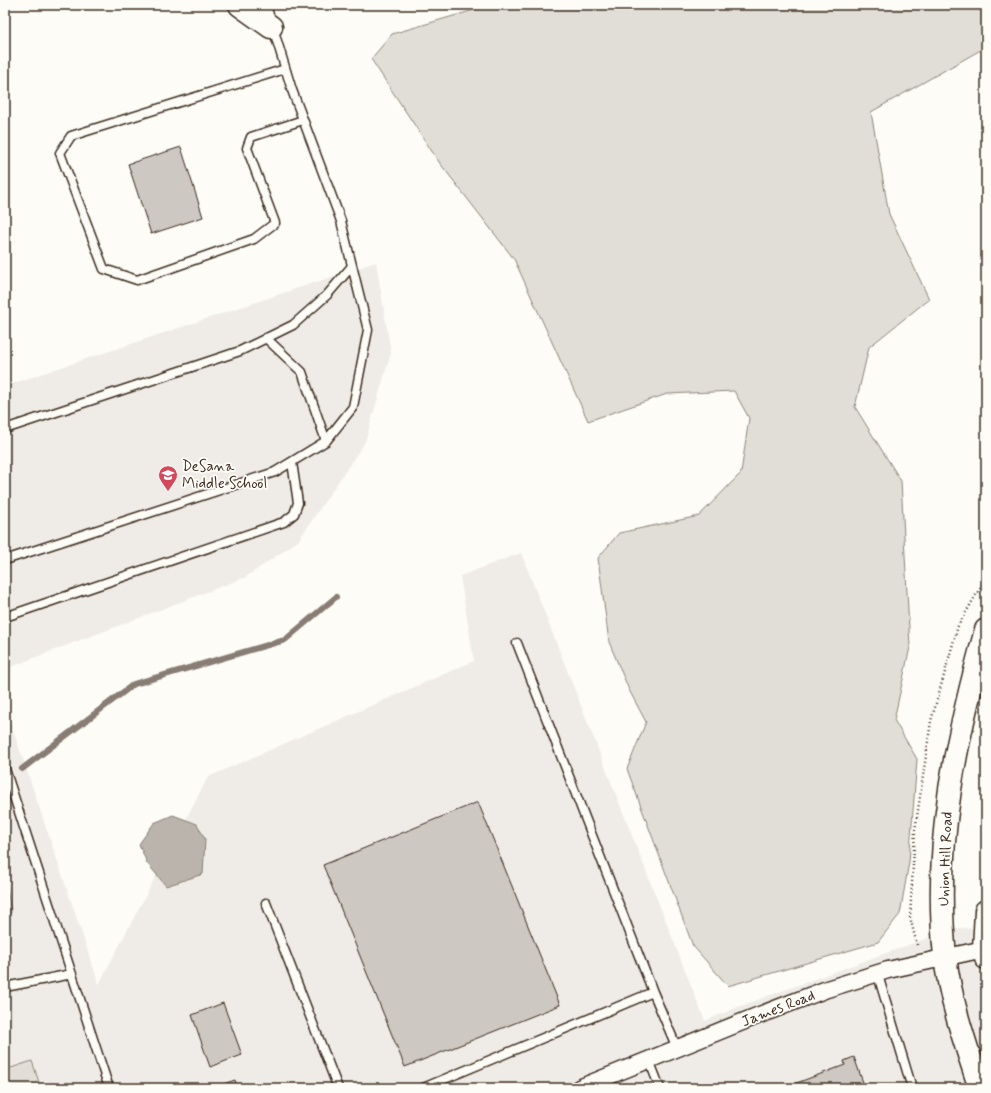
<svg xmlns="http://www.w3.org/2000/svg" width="991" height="1093" font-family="Mynerve,sans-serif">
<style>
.built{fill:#efece7}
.green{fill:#e1ded7;stroke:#8e847a}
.water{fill:#bbb4ad;stroke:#887d74}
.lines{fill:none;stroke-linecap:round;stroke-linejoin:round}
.stream{stroke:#887d74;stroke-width:6}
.building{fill:#cdc8c2;stroke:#3b2a1e}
.lane-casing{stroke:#3b2a1e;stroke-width:11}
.street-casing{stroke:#3b2a1e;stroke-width:19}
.secondary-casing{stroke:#3b2a1e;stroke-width:25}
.primary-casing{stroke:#3b2a1e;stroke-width:25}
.path{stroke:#3b2a1e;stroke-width:2.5;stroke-dasharray:1 3;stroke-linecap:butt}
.lane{stroke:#fdfcf7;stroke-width:8}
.street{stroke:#fdfcf7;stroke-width:16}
.secondary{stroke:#fdfcf7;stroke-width:22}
.primary{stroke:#fdfcf7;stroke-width:22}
.labels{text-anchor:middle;stroke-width:3.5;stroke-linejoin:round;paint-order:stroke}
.poi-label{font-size:15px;fill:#3b2a1e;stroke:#fdfcf7;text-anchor:start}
.street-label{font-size:15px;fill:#3b2a1e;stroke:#fdfcf7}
</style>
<rect width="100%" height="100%" fill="#fdfcf7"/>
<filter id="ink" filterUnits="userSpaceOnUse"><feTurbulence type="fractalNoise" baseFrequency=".025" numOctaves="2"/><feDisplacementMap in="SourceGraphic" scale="8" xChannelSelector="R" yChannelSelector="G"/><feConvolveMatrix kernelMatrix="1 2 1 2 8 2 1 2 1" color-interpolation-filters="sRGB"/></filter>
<g filter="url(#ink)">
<path class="built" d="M376,262L391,353L365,442L298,541L246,577L5,669V386Z
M521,553L705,1021L738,1007L955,928L986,929V1088H5V706L99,984L208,777L474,661L460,576Z"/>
<path class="green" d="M491,5H986V47L871,112L889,214L929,299L869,347L855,407L901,481L910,647L894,720L917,759L909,862L900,914L878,942L728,986L693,946L627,769L646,722L629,690L609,642L598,558L619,533L699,516L741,473L749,418L734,391L667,394L588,421L514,259L439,162L371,59L392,34Z
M5,874L11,912L5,919Z
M32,1061L41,1088H5V1070Z"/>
<path class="water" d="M173,815L197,824L205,839L203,874L166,886L147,863L139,844L154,823Z"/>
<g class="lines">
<path class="stream" d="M22,769L134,684L285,640L336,597"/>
</g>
<path class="building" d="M181,147L203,217L151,234L128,164Z
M478,802L560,1005L405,1067L323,865Z
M223,1003L242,1055L210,1067L192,1015Z
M854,1057L865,1088H783L845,1065L844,1061Z
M235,1080L238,1088H212Z"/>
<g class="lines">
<g class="lane-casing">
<path id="lane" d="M285,69L71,136L60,153L104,269L137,280L254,239L275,223L247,148L251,137L303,120
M266,338L302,372L326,441
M5,429L240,351L293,325L327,295L352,266
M5,560L275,472L326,441L353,407L368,330L341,221L292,90L266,5
M5,617L284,522L294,514L298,503L292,462
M5,769L109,1088
M266,903L338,1088
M877,972L912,1088
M5,987L72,974
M653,992L677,1048
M649,1060L660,1088
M423,1088L653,992L517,643"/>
</g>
<g class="street-casing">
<path id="street" d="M579,1088L757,1016L827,989L888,970L984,949"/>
</g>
<g class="secondary-casing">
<path id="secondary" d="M986,911L984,949L986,958
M980,1088C966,1046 950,1001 945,956C933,843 956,738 986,630"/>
</g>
<g class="primary-casing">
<path id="primary" d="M240,5L271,27"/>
</g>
<path class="path" d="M917,945L910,917L915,831L931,721L958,626L986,578"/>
<use href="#lane" class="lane"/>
<use href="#street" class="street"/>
<use href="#secondary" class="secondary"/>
<use href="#primary" class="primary"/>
</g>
</g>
<defs>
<g id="school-pin" transform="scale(1)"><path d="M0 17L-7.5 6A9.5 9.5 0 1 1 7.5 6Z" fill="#d1495b" stroke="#fdfcf7"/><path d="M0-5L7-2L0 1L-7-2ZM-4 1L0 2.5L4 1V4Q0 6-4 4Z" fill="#fff"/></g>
</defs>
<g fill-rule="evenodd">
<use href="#school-pin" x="168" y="475"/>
</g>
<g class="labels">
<g class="poi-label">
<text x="182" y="471">DeSana<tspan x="182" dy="17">Middle School</tspan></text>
</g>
<g class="street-label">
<text transform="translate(945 859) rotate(-88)" y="5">Union Hill Road</text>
<text transform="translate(778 1008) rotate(-21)" y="5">James Road</text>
</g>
</g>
<rect width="991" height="1093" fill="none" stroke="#fdfcf7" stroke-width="20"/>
<rect x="10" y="10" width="971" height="1073" fill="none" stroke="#3b2a1e" stroke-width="1.5" filter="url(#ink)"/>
</svg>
